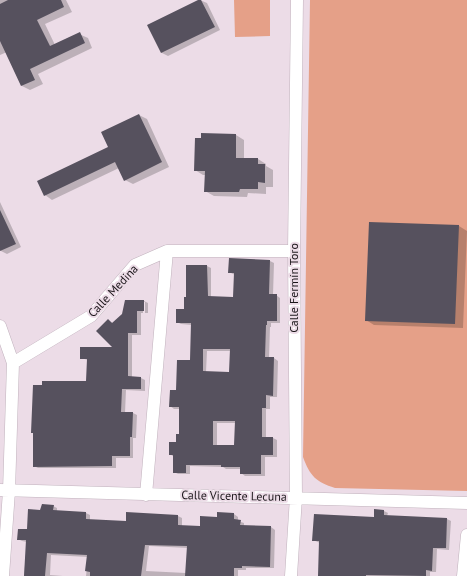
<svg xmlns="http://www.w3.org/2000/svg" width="467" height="576" font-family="'PT Sans',sans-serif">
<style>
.green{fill:#e5a088}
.shadow{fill:#0003;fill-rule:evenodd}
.building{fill:#56515e;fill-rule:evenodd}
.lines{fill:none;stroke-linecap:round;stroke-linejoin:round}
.street-casing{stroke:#c1b2bd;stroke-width:13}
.street{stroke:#fff;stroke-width:12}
.labels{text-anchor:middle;stroke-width:4;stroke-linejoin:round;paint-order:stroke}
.street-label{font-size:12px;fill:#1b161a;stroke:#ecdce7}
</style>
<rect width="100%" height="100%" fill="#ecdce7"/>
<path class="green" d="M234,0H270V36L235,37Z
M310,0H467V491L335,488C316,482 310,476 303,457Z"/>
<path class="shadow" d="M0,0H66L72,12L45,24L55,45L79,34L88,38L92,48L38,74L43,84L30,90L22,86L7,52L0,55Z
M200,0L207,3L220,30L168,56L162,53L148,26Z
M139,115L147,119L169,167L133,184L125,180L119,168L52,200L45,195L110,147Z
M236,135L244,140V159H258L266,164V166L273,170V187H266V194L248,193L247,197L214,196L205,191L206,175H203L195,170Z
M0,202L21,247L7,254L1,251L0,248Z
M459,226L467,231L463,328L374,325L366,320Z
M230,260L270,261L274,263L273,295H276L280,298V323H271V327H270L269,358H274L278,361L277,397H270V409H266V438H273L277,440V457H265V476H245L241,473V469H226L223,467L190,466V474H178L174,472V457L170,454L177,443L180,435V409H174L170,406L191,361L192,325L181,324L177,322L185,310L187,298V266H207L211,268V297L234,298L235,275L229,272ZM207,351H231L230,373L206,372ZM217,423H236L235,446H217Z
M144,301L148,303V313H145V302H143V313H141V335H132V377L141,378L145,380V391L126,390L125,413H133L137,415L136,438H133V458H116V468H38L34,466L87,382L88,360L81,358L114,348L108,321L113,323Z
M53,506L57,508V512L86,513L90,515V520L127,522V513L178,516L182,518V526L201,527L218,518V513L234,514L238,517V521L244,523V526L271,527L275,530L274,568H246V570H238V576H86L88,557L51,555L50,575L63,576H24L27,542L22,541L18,539L28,530L41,511ZM149,546L188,548L186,573L146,571Z
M384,511L388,513L387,516L447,519L451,521L449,550L437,549L436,572H430V576H319L320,543L313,540L375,518Z"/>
<path class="building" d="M8,0H61L64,7L37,20L50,46L80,32L85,43L30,69L35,80L21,86L0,41V4Z
M198,0H201L215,27L161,53L147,25Z
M139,114L162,162L124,181L115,162L44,196L37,181L108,147L101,132Z
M201,133L236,134V158H258V164H265V183L258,182V189H240L239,192H204L205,171H194L195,138H201Z
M0,210L16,244L0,251Z
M369,222L459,225L455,324L365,321Z
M229,258L270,260L269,294H277V321H267V325H266L265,357H274L273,396L266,395V408H262V437H273V455H261V474H240V467H221V465H186V473H173V455H169V442H176V434H179V407H169L170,390H176L177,360H190L191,323H176V309H184V297H186V265H207L208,296L233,297L234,273H228ZM203,349H230L229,372L203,371ZM213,421H235L234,445H213Z
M125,300H144V311H137V333H128V376L141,377V389H122L121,412H133L132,437H130V456H112V466L33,467V433H31L33,385H42V381H86L87,359H80V347H112L96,331L108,319L112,323L122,314Z
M42,504L54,505L53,510L86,512V519L126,521V512L178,515V525L200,526V516L217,517V512L234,513V519L241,520L240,525L271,526L270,567L242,566V568H234V576H185L187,546L145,545L141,576H90V572L85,571L87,555L47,553L45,576H24L26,540H17L18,529H27L28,509L40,510Z
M374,509L384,510V515L447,518L446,548H433L432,571L426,570V576L366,575V576H318L319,541H312L314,514L374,517Z"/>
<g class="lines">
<g class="street-casing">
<path id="street" d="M0,326L13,363L9,491L3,576
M13,363L91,316L135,265L167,251H294
M0,490C156,495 311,498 467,503
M146,495L167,251
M291,576L296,497L294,251L297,0
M463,576L467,535"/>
</g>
<use href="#street" class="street"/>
</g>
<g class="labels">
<g class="street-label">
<text transform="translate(294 288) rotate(-90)" y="4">Calle Fermín Toro</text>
<text transform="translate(113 291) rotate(-47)" y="4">Calle Medina</text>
<text transform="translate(234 496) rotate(1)" y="4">Calle Vicente Lecuna</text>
</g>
</g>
</svg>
